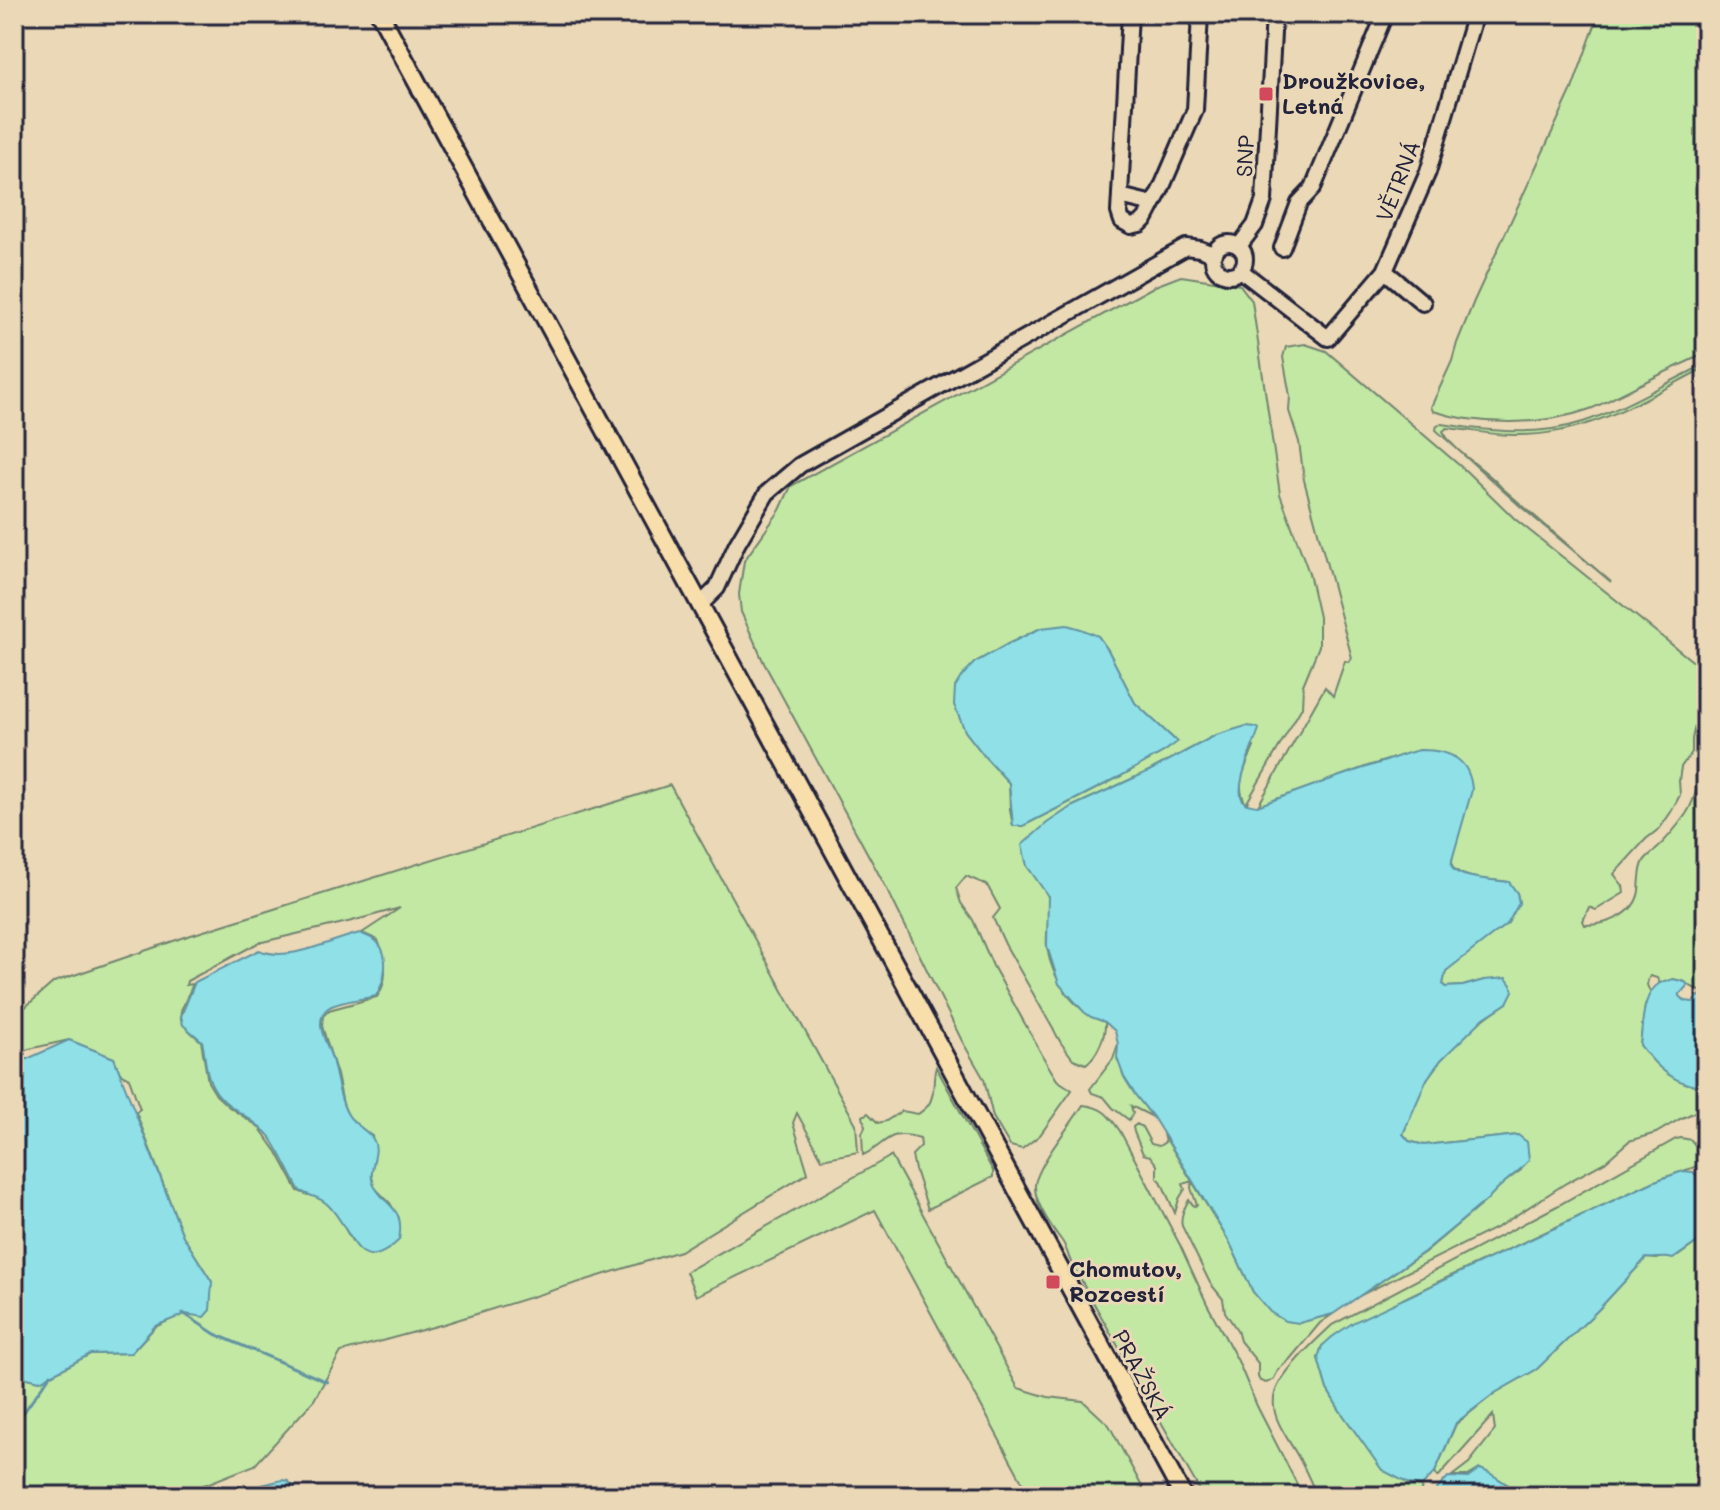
<svg xmlns="http://www.w3.org/2000/svg" width="1720" height="1510" font-family="Mali,sans-serif">
<style>
.green{fill:#c2e8a3;stroke:#72856f;stroke-width:2;fill-rule:evenodd}
.water{fill:#8fe0e7;stroke:#6394a2;stroke-width:2}
.lines{fill:none;stroke-linecap:round;stroke-linejoin:round}
.stream{stroke:#6394a2;stroke-width:3}
.minor-casing{stroke:#22223b;stroke-width:20}
.major-casing{stroke:#22223b;stroke-width:22}
.minor{stroke:#ead8b6;stroke-width:14}
.major{stroke:#f8deab;stroke-width:16}
.poi-dot{fill:#d1495b;stroke:#ead8b6;stroke-width:3}
.labels{text-anchor:middle;stroke-width:6;stroke-linejoin:round;paint-order:stroke}
.poi-label{font-size:22px;font-weight:bold;fill:#22223b;stroke:#ead8b6;text-anchor:start}
.street-label{font-size:22px;fill:#22223b;stroke:#ead8b6}
</style>
<rect width="100%" height="100%" fill="#ead8b6"/>
<filter id="ink" filterUnits="userSpaceOnUse"><feTurbulence type="fractalNoise" baseFrequency=".0125" numOctaves="2"/><feDisplacementMap in="SourceGraphic" scale="16" xChannelSelector="R" yChannelSelector="G"/><feConvolveMatrix kernelMatrix="1 2 1 2 8 2 1 2 1" color-interpolation-filters="sRGB"/></filter>
<g filter="url(#ink)">
<path class="green" d="M1599,14H1706V353C1680,365 1654,377 1629,390C1616,396 1603,404 1590,409C1543,426 1480,426 1433,411L1431,407L1452,361L1457,343L1474,301L1572,89Z
M1181,276L1240,285L1252,301L1280,494L1309,573L1319,617V646L1303,685L1302,707L1246,804C1234,785 1246,766 1254,747L1216,735L1149,771L1071,807L1027,866C1032,873 1046,888 1048,897C1052,909 1045,932 1047,947C1052,979 1073,1011 1105,1022C1106,1036 1097,1056 1086,1064L1073,1059L1061,1043L1005,944L993,918L1000,909L987,885L966,876L956,888L961,903L973,920L993,966L1046,1062L1057,1080L1072,1090L1040,1135L1022,1149L1010,1146L993,1117L984,1079L962,1041L889,893L764,663L741,612L739,594L744,561L780,510L791,486L1155,286ZM1041,628L1098,636L1108,650L1135,703L1177,742L1165,751L1119,777L1023,826H1013L1010,810L1009,783L986,758L965,731L974,663L1008,644Z
M1305,344L1326,351L1466,471L1515,519L1706,672V710L1695,725L1692,739V752L1681,767L1679,780L1680,795L1671,812L1660,828L1646,839L1614,874L1623,886L1624,893L1596,910L1589,907L1583,921L1585,925C1606,925 1635,916 1639,891C1640,882 1639,870 1644,861C1647,856 1654,852 1658,848C1668,837 1678,826 1686,814C1697,798 1698,779 1706,761V990L1702,992L1688,985L1685,982L1673,979L1660,984L1657,978L1650,976C1646,982 1646,986 1651,992L1645,1006L1640,1045C1657,1068 1676,1086 1706,1087V1107L1680,1119L1656,1133L1629,1141L1605,1162L1566,1183L1498,1227L1359,1296L1425,1252L1488,1199L1495,1189L1521,1170L1518,1135L1424,1145L1409,1141L1403,1134C1411,1115 1418,1093 1429,1076C1449,1046 1477,1022 1507,1003L1484,980L1463,986L1445,987L1443,984L1446,971L1519,903L1517,893L1508,882C1491,879 1465,881 1452,867L1455,757L1420,750L1368,766L1258,806L1325,687L1333,696L1345,661L1349,662L1352,658L1304,480L1299,442L1289,411L1290,396L1283,357L1286,347Z
M1706,364V367C1643,399 1589,436 1515,435C1492,435 1470,430 1447,428L1443,431C1452,451 1485,468 1501,487L1611,582L1520,506L1436,430L1437,425L1442,424C1488,431 1537,437 1583,422C1626,408 1665,383 1706,364Z
M670,785L856,1124L858,1152L822,1159L797,1113L793,1123L808,1173L680,1251L444,1324L341,1352L314,1400L255,1465L176,1496H14V1375L40,1381L90,1354L131,1353L155,1327L185,1313L212,1282L183,1236L136,1112L140,1109L129,1078L120,1073L114,1058L69,1040L29,1049L14,1054V1017L54,982L188,936ZM400,908L362,933L378,940C385,960 390,978 377,997L329,1010L323,1016L322,1026L337,1075L343,1104L348,1116L359,1128L372,1136L374,1154L371,1171L374,1187L390,1203L399,1218L352,1241L338,1216L328,1204L316,1195H308L298,1191L277,1152L259,1127L229,1107L216,1095L208,1082L201,1041C171,1017 179,1017 193,984L186,985L187,981L258,943L352,921Z
M1118,1044C1116,1073 1135,1095 1153,1117L1131,1106L1133,1113L1129,1120L1113,1108L1104,1097L1092,1093L1090,1089L1113,1059Z
M936,1067L993,1171V1177L928,1209L915,1170L912,1155L921,1146L920,1138C886,1128 888,1144 863,1155L862,1133L865,1127L863,1116L868,1113L878,1123L886,1121L902,1111L918,1114C922,1111 927,1108 929,1104C936,1093 932,1079 936,1067Z
M1083,1105C1103,1107 1109,1115 1120,1131L1180,1245L1207,1304L1238,1361L1257,1406L1303,1496H1268L1267,1494L1265,1496H1203L1084,1286C1081,1277 1076,1272 1072,1264C1068,1257 1067,1248 1062,1241C1052,1228 1030,1197 1036,1180C1046,1153 1068,1129 1083,1105Z
M1137,1124L1142,1127L1151,1144L1159,1146L1165,1142L1163,1134L1230,1243L1253,1292L1299,1323L1333,1314L1320,1323L1290,1359L1279,1369L1273,1380L1266,1383L1260,1381L1258,1377V1363L1240,1341L1237,1330L1225,1312L1223,1299L1210,1283L1182,1226C1180,1218 1184,1208 1189,1200L1194,1206L1197,1205L1191,1188L1192,1181L1183,1184L1185,1189L1179,1199L1175,1213L1161,1181L1157,1178V1165L1150,1156L1143,1154L1134,1132L1133,1127Z
M1681,1138L1691,1140L1696,1146L1706,1147V1163L1655,1181L1440,1281L1405,1298L1322,1346L1318,1358L1327,1389L1339,1409L1382,1469L1409,1484L1422,1486L1420,1496H1317C1312,1485 1307,1473 1301,1462C1291,1441 1268,1418 1275,1393C1281,1372 1316,1340 1332,1325L1557,1206L1676,1139Z
M891,1156L1018,1388L1048,1397L1083,1401L1109,1425L1147,1496H1030L875,1210L696,1296L686,1272Z
M1706,1236V1496H1564L1551,1488L1530,1491L1515,1489L1480,1469L1468,1476H1452L1469,1463L1495,1430L1493,1415L1438,1477L1435,1472L1456,1424L1495,1393L1537,1369L1598,1310L1646,1258L1657,1259L1666,1256H1678Z"/>
<path class="water" d="M1067,625L1081,629L1098,636L1108,650L1135,703L1177,742L1165,751L1119,777L1023,826H1013L1009,783L986,758L965,731L954,705L955,687L961,677L974,663L1008,644L1041,628Z
M1246,726L1256,727L1259,729C1254,745 1231,792 1245,803C1246,804 1256,806 1257,806C1300,791 1342,774 1386,761C1397,757 1410,751 1421,750C1451,750 1470,760 1472,790L1452,860C1452,863 1451,865 1452,867C1457,879 1497,880 1509,882L1517,893L1519,903L1508,923L1446,971L1443,984L1445,987L1463,986L1484,980L1506,978L1511,985L1513,991L1507,1003L1484,1018L1441,1060L1427,1079L1403,1134L1409,1141L1424,1145L1518,1135L1527,1142L1529,1160C1517,1175 1500,1183 1488,1199L1424,1252L1333,1314L1299,1323L1285,1321L1270,1312L1253,1292L1230,1243L1192,1180L1153,1117L1136,1096L1124,1077L1117,1058L1118,1044L1115,1031L1105,1022L1091,1017L1084,1012L1059,984L1047,946L1048,896L1027,866L1022,845L1047,823L1071,807L1149,771L1216,735Z
M360,933C366,936 374,938 378,943C390,956 385,982 376,996C362,1000 341,1000 328,1008C323,1012 321,1019 321,1024C321,1033 325,1040 328,1048C337,1068 337,1096 347,1113C353,1125 368,1130 373,1139C382,1153 365,1172 375,1187C388,1209 405,1207 399,1240C357,1281 353,1229 328,1205C319,1196 311,1197 300,1191C290,1174 282,1154 270,1137C253,1115 222,1109 211,1083C205,1071 205,1054 202,1041L183,1025L181,1016L195,982L259,950C288,963 330,940 360,933Z
M1673,979L1685,982L1688,985L1679,995L1685,1001L1693,1002L1706,990V1087C1676,1086 1657,1068 1640,1045C1643,1026 1641,994 1660,983C1664,981 1669,981 1673,979Z
M69,1040L114,1058L183,1236L212,1282L210,1310L204,1317L185,1314L155,1326L131,1353L90,1354L40,1381L14,1375V1065Z
M1683,1171L1693,1172L1698,1177L1706,1171V1236L1673,1259C1664,1256 1656,1259 1646,1258L1598,1310L1537,1369L1495,1393L1456,1423L1435,1472L1422,1486L1409,1484L1382,1470L1339,1409L1327,1389L1318,1358L1322,1346L1332,1337L1354,1322L1655,1181Z
M1480,1469C1494,1473 1504,1485 1517,1489C1528,1493 1540,1490 1551,1488L1564,1496H1431L1448,1477L1468,1478Z
M282,1480L288,1481L301,1496H219Z"/>
<g class="lines">
<path class="stream" d="M183,1313L215,1334L327,1382
M14,1426L51,1374"/>
<g class="minor-casing">
<path id="minor" d="M1130,14L1119,212L1122,221L1131,226L1140,224L1146,218L1161,189L1195,110L1200,14
M1120,196L1153,204
M1213 259a16 16 0 1 1 32 0a16 16 0 1 1-32 0Z
M1239,246L1255,225L1264,200L1274,14
M1282,248L1299,203L1313,188L1385,14
M1240,270L1328,338L1385,271L1428,172L1475,14
M1385,271L1423,303
M700,605L717,588L737,544L767,493L800,465L1186,247L1200,249L1213,254"/>
</g>
<g class="major-casing">
<path id="major" d="M380,14L1183,1496"/>
</g>
<use href="#minor" class="minor"/>
<use href="#major" class="major"/>
</g>
</g>
<g class="poi-dot">
<rect x="1258" y="86" width="16" height="16" rx="4"/>
<rect x="1045" y="1274" width="16" height="16" rx="4"/>
</g>
<g class="labels">
<g class="poi-label">
<text x="1282" y="89">Droužkovice,<tspan x="1282" dy="25">Letná</tspan></text>
<text x="1069" y="1277">Chomutov,<tspan x="1069" dy="25">Rozcestí</tspan></text>
</g>
<g class="street-label">
<text transform="translate(1245 156) rotate(-87)" y="8">SNP</text>
<text transform="translate(1398 181) rotate(-69)" y="8">VĚTRNÁ</text>
<text transform="translate(1142 1375) rotate(62)" y="8">PRAŽSKÁ</text>
</g>
</g>
<rect width="1720" height="1510" fill="none" stroke="#ead8b6" stroke-width="48"/>
<rect x="24" y="24" width="1672" height="1462" fill="none" stroke="#22223b" stroke-width="3" filter="url(#ink)"/>
</svg>
